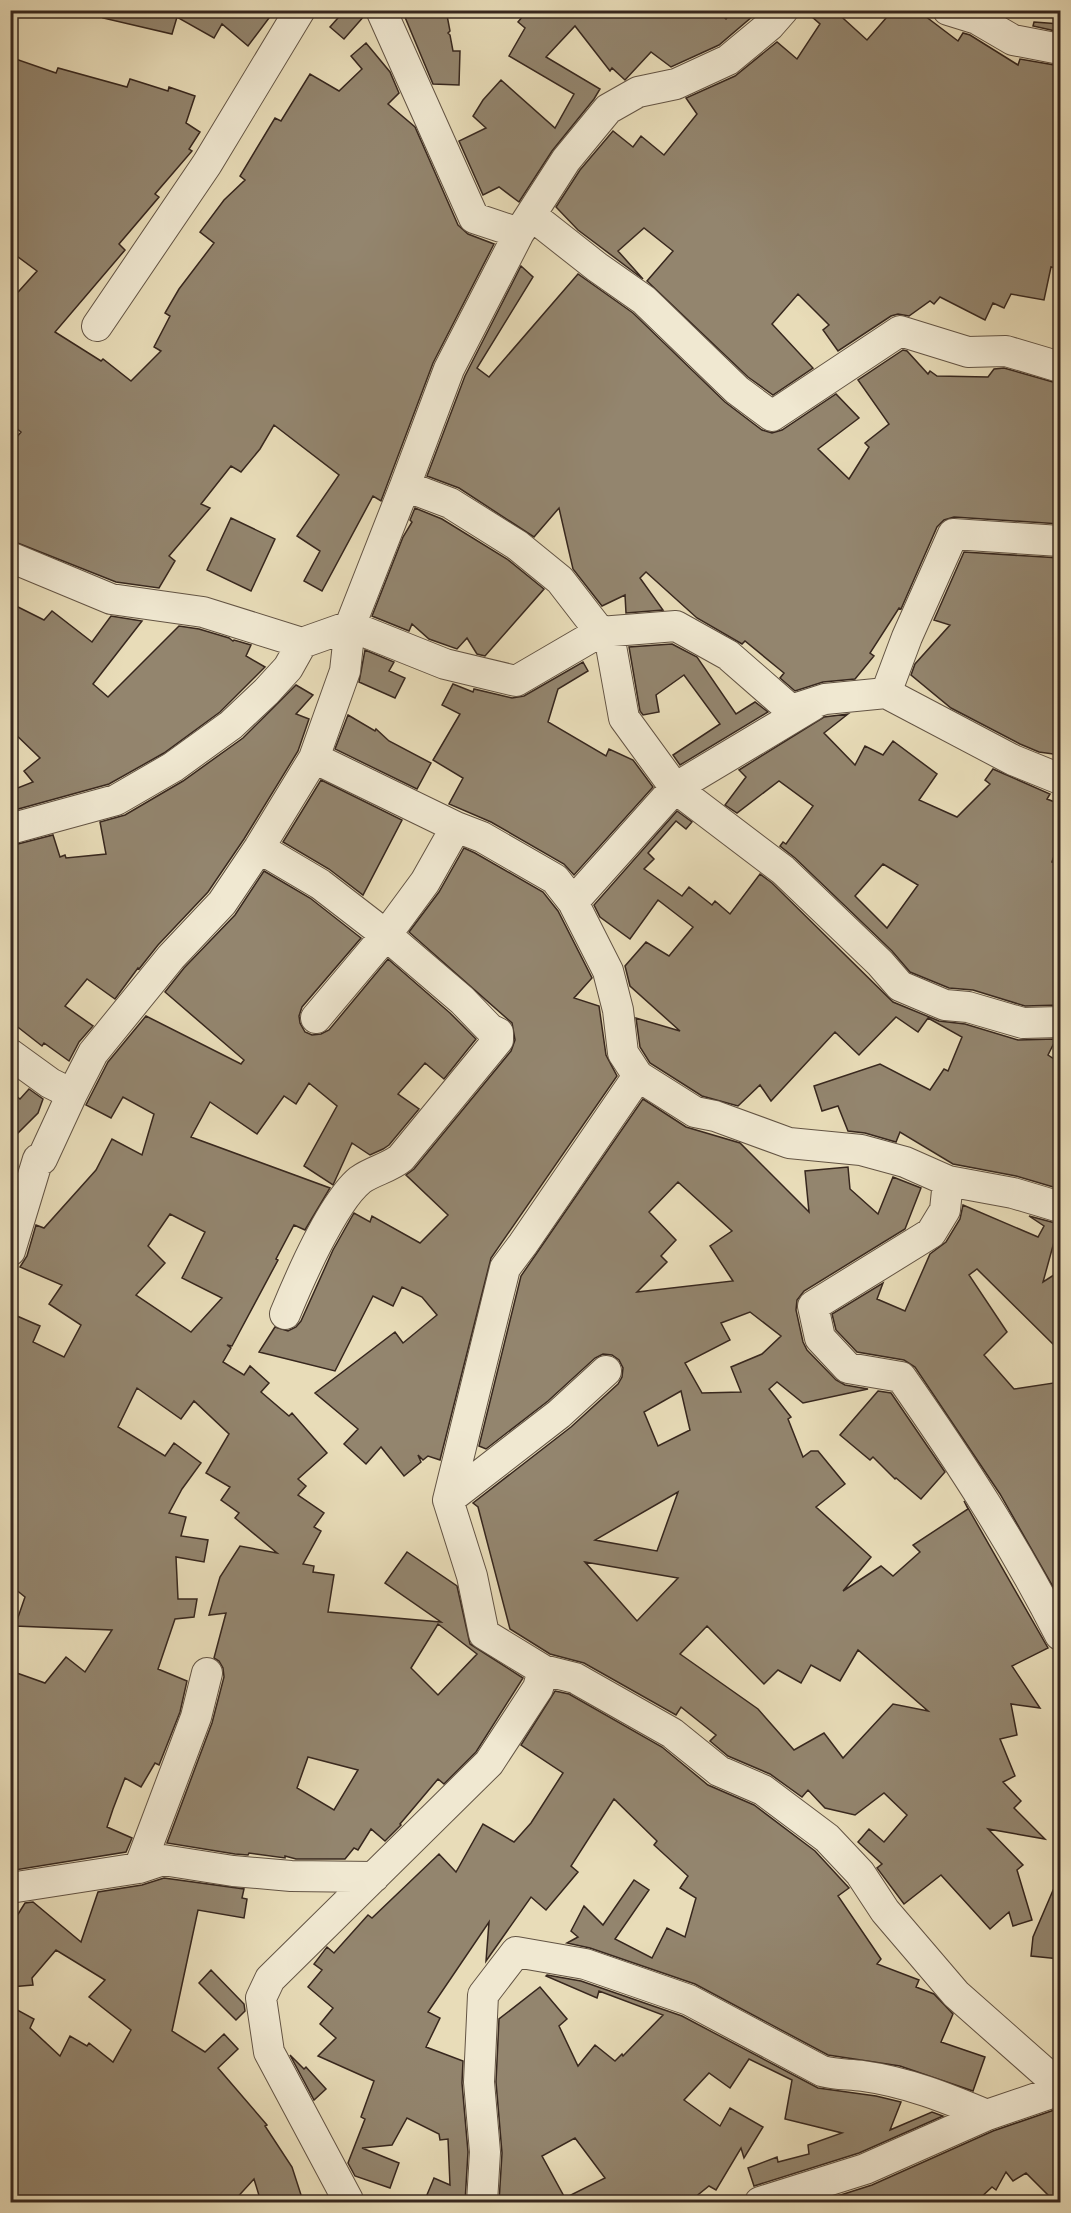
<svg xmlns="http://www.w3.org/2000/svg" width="1071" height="2213" font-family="'Libre Bodoni',serif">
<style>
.building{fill:#93856e;stroke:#37271e;stroke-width:1.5;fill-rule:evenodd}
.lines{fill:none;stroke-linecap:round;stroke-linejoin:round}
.minor-casing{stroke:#635444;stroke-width:32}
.minor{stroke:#f0e8d1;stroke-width:30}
</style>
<rect width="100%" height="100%" fill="#e8dcb8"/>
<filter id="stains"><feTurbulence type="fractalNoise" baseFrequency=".00333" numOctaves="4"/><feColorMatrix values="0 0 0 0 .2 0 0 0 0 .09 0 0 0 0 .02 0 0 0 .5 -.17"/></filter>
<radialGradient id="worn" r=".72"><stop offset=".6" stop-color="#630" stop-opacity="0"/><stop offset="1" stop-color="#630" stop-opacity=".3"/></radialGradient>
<path class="building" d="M104,10H275L248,46L222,24L214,38L177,17L172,34L103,18Z
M345,10H364L365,15L344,39L330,27Z
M402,10H446L450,31L448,33L450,35L453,51H460L459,85L433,84Z
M528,10H716L726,19L734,10H760L719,45L671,67L651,52L625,80L612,68L610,71L575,26L546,57L600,89L594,99L552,151L519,202L499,187L483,195L459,141L486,128L473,116L483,100L501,80L555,128L574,94L509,56L525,28L518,22Z
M804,10H834L867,40L893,10H917L958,41L963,33L970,35L1018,65L1020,59L1060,66V269L1051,267L1044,300L1011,294L1004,308L993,303L985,320L940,297L934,304L930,301L909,316L898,314L891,316L838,351L823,330L829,325L798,294L772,324L813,368L773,395L748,377L647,281L673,251L644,228L618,251L643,279L578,230L556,207L580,170L613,131L633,147L641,136L664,155L697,114L686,98L735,76L777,42L797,59L820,24Z
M1034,22L1060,24V32L1033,26Z
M366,43L390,72L399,93L388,104L415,127L458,225L468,234L494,244L433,363L381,501L373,496L322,591L304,581L320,551L297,536L339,475L274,425L260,449L241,472L231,466L201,504L210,508L169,556L175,561L159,588L116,582L10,540V445L21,432L10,423V301L37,271L10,251V57L56,73L58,68L127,87L130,79L168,91L169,87L195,96L186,123L200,132L189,149L192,151L155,194L159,197L119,244L125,250L55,332L101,361L103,359L131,381L161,351L154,347L170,316L165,313L179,289L214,243L200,232L224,200L245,180L240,176L275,118L281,121L310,74L339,91L362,69L351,56Z
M521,266L533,277L477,368L489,377L578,274L633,313L725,402L762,430L772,433L782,430L836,394L859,418L818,449L849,479L869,447L865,443L889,424L858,380L903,350L907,351L928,374L930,371L937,376L988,377L994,369L1004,368L1060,384V524L954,517L944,520L937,527L901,609L899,608L870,653L874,656L855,679L823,682L795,691L780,678L784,673L745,641L742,644L697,618L646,572L640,578L663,610L626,613L625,595L602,606L573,569L559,508L534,537L459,488L427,476L465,376Z
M415,508L442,519L507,559L544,589L485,656L477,654L467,638L457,649L429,639L412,624L409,631L372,616L403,537L412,522L410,520Z
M231,518L275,539L251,591L207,570Z
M964,552L1060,558V755L1039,752L1020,744L951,708L911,675L915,664L950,625L934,620Z
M10,603L44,620L52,611L92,642L111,616L142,621L93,684L108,697L179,626L199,629L229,638L233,641L234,640L251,645L246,656L265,667L220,712L164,753L109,784L11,811L10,791L33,782L24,771L40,758L10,729Z
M672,644L697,657L736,714L755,702L768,712L680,765L673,755L720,724L684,675L656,695L659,712L643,715L640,711L629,647Z
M365,650L394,662L389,671L405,678L395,698L359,682Z
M583,662L588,671L558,689L548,722L606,756L609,749L633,760L653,787L574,875L564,864L491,822L449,804L463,778L433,760L460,714L442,705L453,684L473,692L474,689L512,698L524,696Z
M296,685L313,695L296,714L309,719L298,751L244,839L208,892L158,945L139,969L138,968L115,999L87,979L65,1006L93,1026L79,1042L69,1061L44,1043L42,1046L10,1021V846L53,835L60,857L65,855L66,858L106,854L100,822L125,815L183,781L243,738Z
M848,714L824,733L855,765L865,746L883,755L893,741L937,774L919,800L957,817L990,784L985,780L993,769L1050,794L1047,799L1060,804V838L1052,862L1060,864V1005L1025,1006L973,990L949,988L910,972L892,951L795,858L780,846L783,842L786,844L813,806L779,781L737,813L725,805L746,777L739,770L824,717ZM883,864L918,885L887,928L855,896Z
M348,715L375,731L376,729L389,741L431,763L417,789L335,749Z
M321,780L402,820L363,895L329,869L283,842Z
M677,811L692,822L686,829L676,821L648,853L654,859L644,869L682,896L689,887L712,905L715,901L730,914L760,874L772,883L893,1002L939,1021L965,1024L1018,1040L1056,1039L1048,1055L1060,1063V1189L1016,1176L953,1164L900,1132L896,1142L865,1133L848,1131L838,1106L822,1111L814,1086L880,1064L930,1090L944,1069L948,1071L962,1037L928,1018L918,1032L896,1017L859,1055L835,1032L771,1101L760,1085L738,1106L702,1096L650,1063L640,1047L636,1018L680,1031L630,986L625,966L646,942L669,956L693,927L658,900L630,939L600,917L594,905Z
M464,848L475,853L543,892L558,911L592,978L574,998L599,1006L606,1055L617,1076L491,1258L440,1460L428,1456L423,1460L418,1455L421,1462L404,1476L381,1447L366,1464L344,1444L358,1429L315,1393L395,1332L403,1343L437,1315L422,1297L402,1287L393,1306L373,1296L335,1371L259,1352L275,1327L288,1331L296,1327L301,1321L333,1250L354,1213L370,1222L372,1216L420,1243L448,1215L406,1175L414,1169L511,1051L515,1040L512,1023L409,932L439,892Z
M264,871L310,898L361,938L302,1007L299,1016L300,1023L305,1032L312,1035L321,1034L329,1030L388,959L450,1013L476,1039L444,1079L425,1063L398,1094L419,1109L389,1145L383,1149L370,1155L352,1143L333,1185L304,1166L337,1106L309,1083L296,1104L284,1096L257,1134L210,1102L191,1137L330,1188L305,1230L294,1225L276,1259L278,1260L232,1346L227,1345L231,1348L223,1362L244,1375L250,1366L269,1383L261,1392L289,1416L292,1413L327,1453L298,1479L306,1486L298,1495L324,1513L314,1527L321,1531L303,1564L314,1566L313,1572L334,1575L328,1612L441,1622L385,1583L407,1552L457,1586L470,1644L523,1678L476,1752L444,1784L438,1779L400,1824L401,1825L385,1841L371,1829L358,1850L354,1848L345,1859H296L285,1856V1858L249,1853L248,1855L235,1854L167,1843L212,1723L224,1677L223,1668L219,1661L214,1658L226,1613L209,1615L220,1577L240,1546L277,1553L235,1518L239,1513L221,1500L230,1487L206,1473L229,1434L194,1401L181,1419L137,1388L118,1427L165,1456L174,1443L201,1463L182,1489L169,1513L186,1517L181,1536L208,1540L204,1562L176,1557L178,1599H197L194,1617L175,1619L158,1669L187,1681L180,1712L159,1765L155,1763L141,1787L125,1778L113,1809L107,1827L132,1838L126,1852L15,1870L12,1824H10L16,1785H10V1683L14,1672L45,1683L66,1657L85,1672L112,1630L15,1626L25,1597L10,1585V1313L40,1326L33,1342L64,1357L81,1325L49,1304L62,1285L20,1267L27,1256L36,1225L44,1228L96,1170L112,1139L142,1155L154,1114L123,1097L111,1118L86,1105L108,1062L146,1016L241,1064L244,1060L165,992L184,968L235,915ZM170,1214L205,1232L182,1278L222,1298L191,1332L136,1295L165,1263L148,1246ZM438,1624L477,1654L438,1695L411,1668ZM308,1757L358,1770L334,1810L297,1788Z
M29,1089L43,1099L38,1113L10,1141V1091L20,1099Z
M643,1099L686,1127L740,1143L809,1212L805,1171L848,1167L850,1189L878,1214L893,1177L921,1188L905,1229L804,1291L797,1300L796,1310L803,1342L807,1350L836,1380L845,1385L868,1389L803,1403L777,1382L769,1389L791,1417L788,1419L803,1457L811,1451H818L845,1484L816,1507L871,1557L843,1591L881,1566L893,1576L920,1552L913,1545L968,1509L964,1501L1048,1648L1012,1666L1040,1708L1011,1704L1017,1735L1000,1739L1015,1776L1003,1782L1021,1801L1014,1808L1045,1839L988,1829L1023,1865L1017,1870L1032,1920L1013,1926L1009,1912L990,1929L941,1875L904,1904L877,1868L882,1864L858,1842L869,1829L884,1842L907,1815L884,1793L855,1815L825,1808L808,1790L802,1797L770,1774L728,1756L710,1741L716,1735L681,1707L676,1715L584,1663L550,1654L510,1629L478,1507L473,1503L571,1427L618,1384L622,1377L623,1368L619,1360L612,1355L603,1354L595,1358L548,1401L486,1449L479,1446L521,1276ZM678,1182L732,1231L710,1246L733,1281L637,1292L667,1262L661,1256L676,1240L649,1212ZM750,1312L781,1336L762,1354L731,1367L741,1392L702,1393L685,1363L730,1340L721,1323ZM681,1391L690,1430L658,1446L644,1412ZM678,1492L657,1551L595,1540ZM585,1562L678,1578L637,1621ZM707,1626L764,1684L778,1670L801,1683L811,1665L840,1681L858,1650L928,1711L893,1704L843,1758L824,1733L794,1750L758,1709L680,1654Z
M963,1205L1038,1237L1044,1226L1029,1216L1059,1224L1043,1282L1060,1271V1351L977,1269L969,1275L1007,1332L984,1355L1014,1389L1060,1382V1599L1000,1494L915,1367L904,1360L857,1352L836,1330L832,1314L883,1283L877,1299L905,1311L930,1254L946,1242L960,1219Z
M878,1391L891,1393L945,1472L921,1499L896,1478L895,1479L873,1457L870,1460L840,1435Z
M555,1691L569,1694L662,1747L708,1785L754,1805L815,1851L849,1888L838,1896L881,1959L877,1964L919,1980L916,1987L934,1994L953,2014L941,2042L985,2057L973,2091L900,2066L828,2055L695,1984L590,1948L567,1943L578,1937L571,1931L584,1906L603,1925L634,1880L649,1890L615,1939L652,1958L667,1928L685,1937L696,1898L680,1888L688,1876L654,1845L657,1841L614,1799L571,1866L578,1872L546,1910L531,1897L486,1961L489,1922L428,2012L440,2018L426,2047L463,2061L462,2083L468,2152L465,2202H424L434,2178L450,2185L448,2139L440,2140L439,2134L407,2118L392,2145L362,2148L399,2163L390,2188L355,2176L348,2163L365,2119L361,2117L374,2081L318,2056L336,2038L320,2024L333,2008L308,1987L322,1970L314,1964L327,1947L334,1953L368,1915L372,1918L439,1854L456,1872L483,1824L514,1842L531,1823L563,1773L521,1745Z
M1060,1874V1959L1031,1956L1033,1937Z
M164,1878L244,1889L242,1898L247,1899L244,1918L198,1910L172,2031L205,2052L224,2034L238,2049L218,2068L267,2125L265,2126L292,2167L302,2198L283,2202L281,2196L261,2202L254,2179L233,2202H10V2006L34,2019L30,2028L60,2056L70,2036L87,2046L89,2043L113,2062L131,2030L89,1997L105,1980L56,1950L32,1978L33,1985L10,1987V1927L25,1903L33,1902L81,1942L98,1892L142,1885Z
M211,1970L244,2004L245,2011L236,2020L199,1983Z
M547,1975L581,1981L682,2016L818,2088L876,2096L901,2102L890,2130L932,2112L943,2116L859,2153L754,2186L748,2168L777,2157L778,2162L809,2154L808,2145L842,2133L785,2119L792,2080L749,2059L730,2088L709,2073L684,2100L720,2126L730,2108L763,2127L744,2158L741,2148L716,2190L709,2186L689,2202H499L502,2153L496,2082L499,2019L540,1987L567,2019L559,2026L578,2066L595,2045L615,2061L622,2054L623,2056L663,2015L599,1991L597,1998L546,1976ZM575,2138L605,2178L565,2198L542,2156Z
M290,2055L304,2069L306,2067L326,2089L314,2100Z
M1060,2108V2202H1055L1026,2173L1013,2181L1006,2172L996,2190L992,2187L976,2202H826L825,2200L872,2185L993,2131Z"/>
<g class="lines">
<g class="minor-casing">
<path id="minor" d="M381,10L474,218L519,233
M948,10L977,19L1013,40L1060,49
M531,215L597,267L644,300L737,390L772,416L900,331L968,352L1006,351L1060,367
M97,326L207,164L300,10
M405,486L450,503L517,545L560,580L611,646L624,718L675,788L783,870L880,963L900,986L945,1005L968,1007L1023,1023L1060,1022
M10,557L111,599L203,612L302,643
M886,693L1013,760L1060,779
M314,758L456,827L482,837L555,879L573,902L608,971L618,1010L623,1053L638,1076L695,1112L715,1116L789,1143L861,1150L905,1162L948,1181L1013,1193L1060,1207
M10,829L116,800L173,767L231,725L266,692L288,668L302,643L350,626L445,664L516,681L600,632L676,626L728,655L791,710L825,699L886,693L907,637L953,534L1060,541
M259,848L320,884L386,935L462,1000L490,1029L498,1033V1040L401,1158C389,1168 372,1171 360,1180C333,1202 299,1280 285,1314
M573,902L675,788L812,706
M316,1018L386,935L425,882L456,827
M10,1054L50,1083L72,1094
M948,1181L945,1210L931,1233L813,1306L820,1338L848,1368L901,1377C959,1460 1014,1544 1060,1635
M10,1251L38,1159H42L72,1094L93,1053L171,957L222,903L259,848L314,758L345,671L350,626L405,486L449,369L519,233L566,160L608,109L638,92L676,84L728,60L769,26L783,10
M606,1371L559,1414L448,1500L505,1268L523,1244L638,1076
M448,1500L472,1576L484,1634L543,1670
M139,1868L196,1717L207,1673
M10,1888L139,1868L163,1860L233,1871L291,1876L374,1877
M348,2200L269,2052L261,1998L270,1979L489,1763L538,1688L543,1670L575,1678L672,1733L719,1771L763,1790L827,1838L860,1873L885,1911L956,1994L1060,2086
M482,2202L485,2152L479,2082L483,1995L516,1952L585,1964L689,2000L822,2071C836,2075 849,2074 863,2076C907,2082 947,2098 987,2115
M760,2202L865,2169L987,2115L1060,2090"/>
</g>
<use href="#minor" class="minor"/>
</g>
<rect width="1071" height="2213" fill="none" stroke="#e8dcb8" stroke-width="36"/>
<rect x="12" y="12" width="1047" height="2189" fill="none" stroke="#37271e" stroke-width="3"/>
<rect x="18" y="18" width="1035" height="2177" fill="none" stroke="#37271e" stroke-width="1.5"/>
<rect width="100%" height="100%" filter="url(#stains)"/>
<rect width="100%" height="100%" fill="url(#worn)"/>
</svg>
